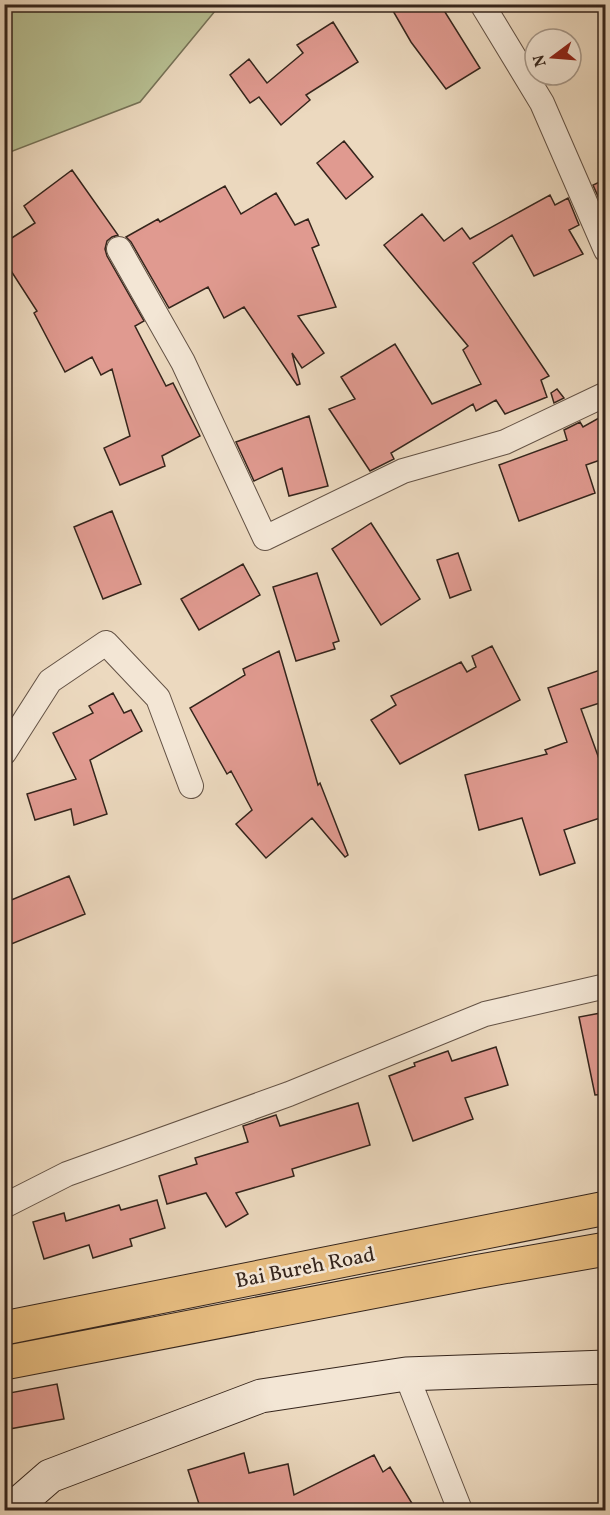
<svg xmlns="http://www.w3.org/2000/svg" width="610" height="1515" font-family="Vollkorn,serif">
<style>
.green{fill:#b7bf92;stroke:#767257;stroke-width:1.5}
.building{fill:#e09a90;stroke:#35251c;stroke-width:1.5}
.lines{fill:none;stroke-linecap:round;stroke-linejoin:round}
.street-casing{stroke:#635245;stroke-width:26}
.secondary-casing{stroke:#35251c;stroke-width:35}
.highway-casing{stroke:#35251c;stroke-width:35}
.street{stroke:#f3e6d5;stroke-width:24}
.secondary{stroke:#f3e6d5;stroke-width:33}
.highway{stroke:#e6bc80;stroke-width:33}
.labels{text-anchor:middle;stroke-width:5;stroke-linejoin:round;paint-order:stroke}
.street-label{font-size:21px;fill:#35251c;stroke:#f3e6d5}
</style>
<rect width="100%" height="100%" fill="#ecd9bf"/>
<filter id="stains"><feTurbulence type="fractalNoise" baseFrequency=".00333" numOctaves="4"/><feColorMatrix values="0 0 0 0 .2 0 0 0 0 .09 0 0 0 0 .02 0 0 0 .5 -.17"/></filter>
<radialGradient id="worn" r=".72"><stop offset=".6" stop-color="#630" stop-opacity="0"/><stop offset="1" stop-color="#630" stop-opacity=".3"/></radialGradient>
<path class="green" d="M5,4H220V5L140,102L5,154Z"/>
<path class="building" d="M389,4H440L480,68L446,89L411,42Z
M333,22L358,62L306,95L310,100L281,125L259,97L250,103L230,75L249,59L267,83L303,53L297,45Z
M344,141L373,177L346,199L317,163Z
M72,170L118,235L112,237L107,241L105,249L107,256L144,321L135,326L166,386L173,383L200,436L162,456L165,466L120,485L104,448L130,436L112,369L101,375L92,357L65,372L34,313L37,311L4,260V243L35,223L24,206Z
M606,179V212H605L593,185Z
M225,186L241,214L276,193L295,225L308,219L319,245L312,248L336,307L298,316L324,353L302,368L292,353L300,384L297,385L244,307L224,318L208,287L169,308L131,242L126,237L158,219L160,222Z
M550,195L555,205L568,198L579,225L569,230L583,254L534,276L512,235L473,263L549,376L541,380L547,397L505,414L496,400L476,411L473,404L391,453L394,459L370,471L329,409L355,399L341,377L395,344L432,404L481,384L463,350L468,346L384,245L422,214L444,241L462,228L470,239Z
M557,389L564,398L554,403L551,393Z
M606,414V458L586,465L595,493L519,521L499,465L567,440L564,430L580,422L583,427Z
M309,416L328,486L289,496L282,468L254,481L236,442Z
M112,511L141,584L103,599L74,527Z
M371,523L420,599L381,625L332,549Z
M458,553L471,590L450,598L437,560Z
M243,564L260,595L199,630L181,599Z
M317,573L339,641L333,643L335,649L296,661L273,587Z
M492,646L520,700L400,764L371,720L396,705L391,696L461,662L467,672L476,667L472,656Z
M279,651L318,785L320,783L348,855L345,857L312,818L266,858L236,824L252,810L231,771L227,774L190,708L245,675L243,669Z
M606,668V701L581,709L606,778V816L564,830L575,863L540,875L522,818L479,830L465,775L547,754L545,750L567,742L548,688Z
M113,693L124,713L131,710L142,731L90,760L107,814L74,825L71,809L35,820L27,794L76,779L53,733L93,713L89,706Z
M69,876L85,914L4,947V903Z
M606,1012V1094L595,1095L579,1017Z
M496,1047L508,1085L465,1098L473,1119L413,1141L389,1076L415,1066L414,1063L448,1051L452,1061Z
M358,1103L370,1145L292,1169L294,1176L236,1193L248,1214L226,1227L206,1193L167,1204L159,1176L197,1164L195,1158L248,1142L243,1126L276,1115L280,1126Z
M157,1200L165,1228L130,1239L132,1246L93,1258L89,1245L44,1259L33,1222L64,1213L66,1221L119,1205L121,1210Z
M57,1384L64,1419L4,1430V1394Z
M244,1453L249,1473L288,1464L294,1495L374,1455L383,1472L390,1467L416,1510H201L188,1470Z"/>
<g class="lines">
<g class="street-casing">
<path id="street" d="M482,4L542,103L606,250
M119,249L183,362L265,538L403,471L505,442L606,394
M4,753L50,681L106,643L158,698L191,786
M4,1206L67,1174L289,1094L485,1014L606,986
M406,1374L460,1510"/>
</g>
<g class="secondary-casing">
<path id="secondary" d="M11,1510L50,1476L261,1396L406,1374L606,1367"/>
</g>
<g class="highway-casing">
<path id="highway" d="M4,1328L606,1208
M4,1363L475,1272L606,1249"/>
</g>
<use href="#street" class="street"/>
<use href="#secondary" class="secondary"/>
<use href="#highway" class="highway"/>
</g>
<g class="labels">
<g class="street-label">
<text transform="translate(305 1267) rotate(-11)" y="7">Bai Bureh Road</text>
</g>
</g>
<rect width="610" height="1515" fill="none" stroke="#ecd9bf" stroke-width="24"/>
<rect x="6" y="6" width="598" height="1503" fill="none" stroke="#35251c" stroke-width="3"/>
<rect x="12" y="12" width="586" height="1491" fill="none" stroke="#35251c" stroke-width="1.5"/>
<g transform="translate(553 57) rotate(254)"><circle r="28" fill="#f3e6d5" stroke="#a7998b" stroke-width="1.5"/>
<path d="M0-4.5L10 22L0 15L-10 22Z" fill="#8f2418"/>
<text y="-9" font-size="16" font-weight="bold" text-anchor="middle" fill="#35251c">N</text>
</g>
<rect width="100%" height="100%" filter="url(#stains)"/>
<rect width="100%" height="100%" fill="url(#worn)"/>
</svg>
